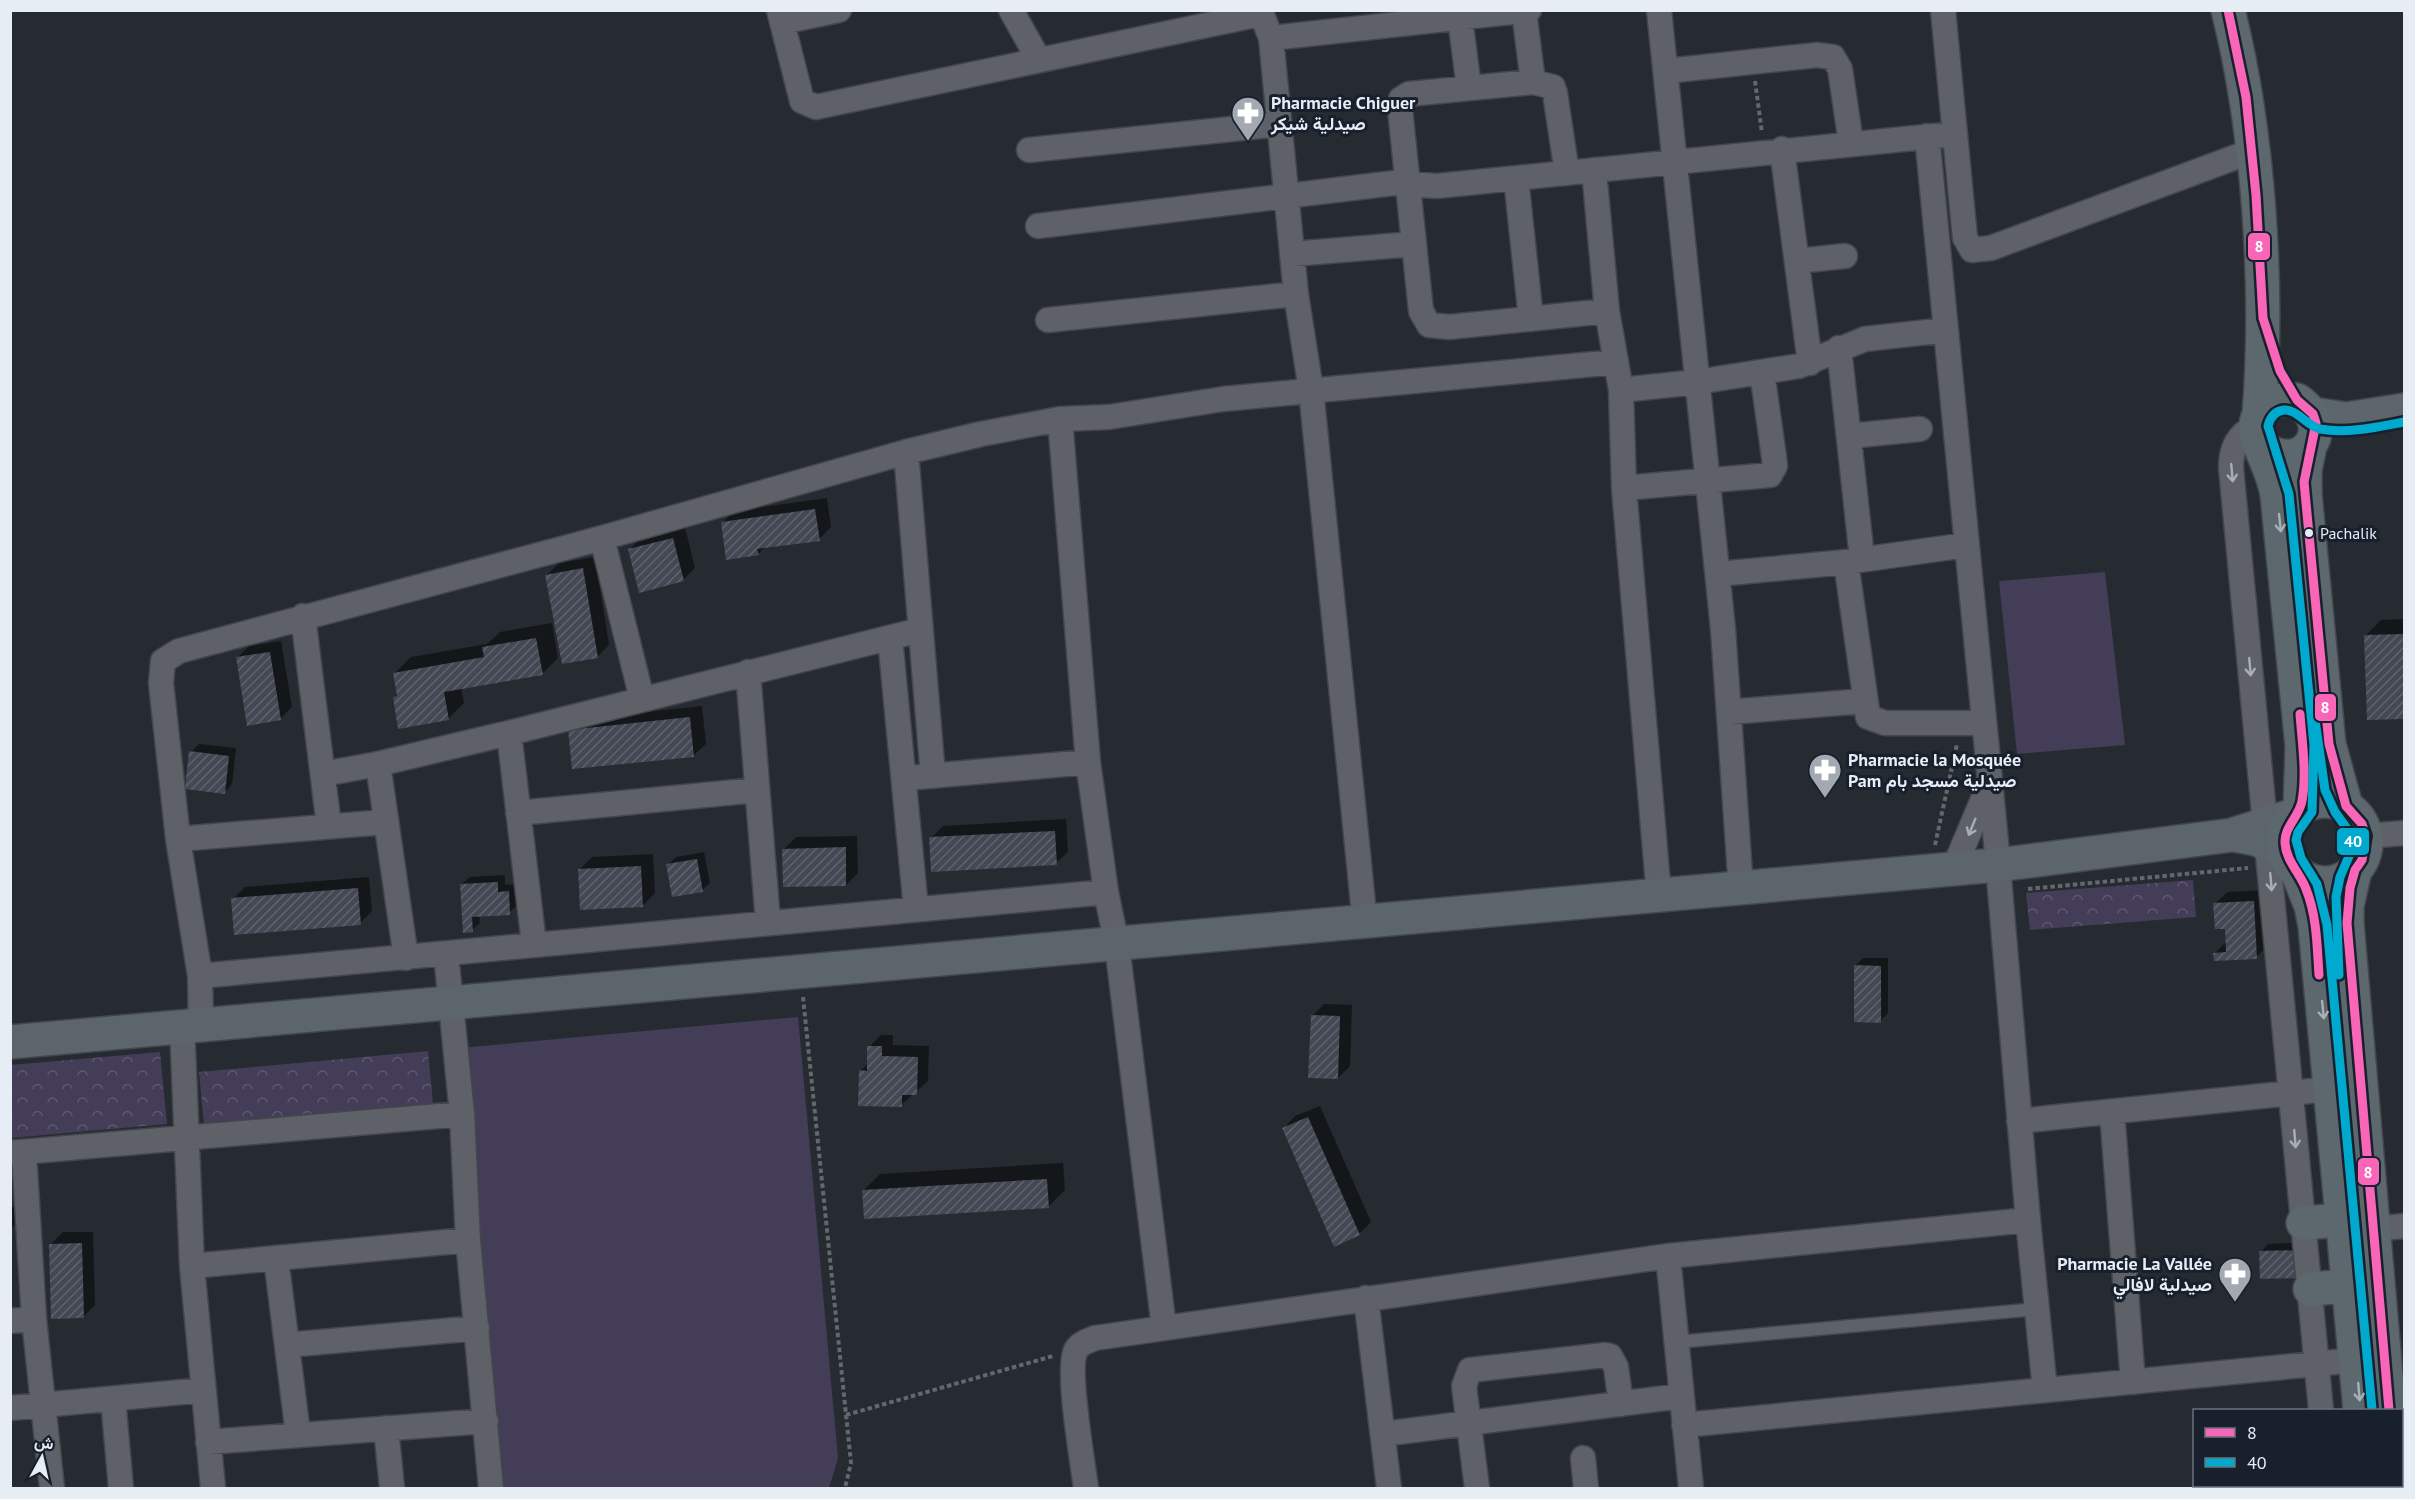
<svg xmlns="http://www.w3.org/2000/svg" width="2415" height="1499" font-family="'PT Sans',Vazirmatn,sans-serif">
<style>
.grass{fill:#433d58}
.park{fill:url(#park-crowns)}
.shadow{fill:#0007}
.building{fill:url(#building-hatch)}
.lines{fill:none;stroke-linecap:round;stroke-linejoin:round}
.lane-casing{stroke:#42474c;stroke-width:15}
.street-casing{stroke:#42474c;stroke-width:27}
.secondary-casing{stroke:#42474c;stroke-width:36}
.primary-casing{stroke:#42474c;stroke-width:36}
.path{stroke:#64676c;stroke-width:4;stroke-dasharray:4.5 3;stroke-linecap:butt}
.lane{stroke:#5e6268;stroke-width:12}
.street{stroke:#5e6268;stroke-width:24}
.secondary{stroke:#5d656c;stroke-width:33}
.primary{stroke:#5c676e;stroke-width:33}
.bus-1-casing{stroke:#17202c;stroke-width:14}
.bus-2-casing{stroke:#17202c;stroke-width:14}
.bus-1{stroke:#fa66b7;stroke-width:9}
.bus-2{stroke:#00a9ce;stroke-width:9}
.oneway{stroke:#a9aeb6}
.oneway2{stroke:#a8b1b8}
.bus-dot{fill:#e7edf5;stroke:#17202c;stroke-width:2}
.labels{text-anchor:middle;stroke-width:6;stroke-linejoin:round;paint-order:stroke}
.bus-label{font-size:16px;fill:#e7edf5;stroke:#17202c;text-anchor:start}
.poi-label{font-size:18px;font-weight:bold;fill:#e7edf5;stroke:#17202c;text-anchor:start}
.line-badge{stroke:#17202c;stroke-width:2}
.badge-label{font-size:16px;text-anchor:middle;font-weight:bold;fill:#fff}
</style>
<defs>
<pattern id="park-crowns" width="20" height="18" patternUnits="userSpaceOnUse" patternTransform="scale(1.5)"><rect width="20" height="18" fill="#433d58"/><path d="M2 6a3 3 0 1 1 6 0M12 15a3 3 0 1 1 6 0" fill="none" stroke="#5e5971"/></pattern>
<pattern id="building-hatch" width="6" height="6" patternUnits="userSpaceOnUse" patternTransform="scale(1.5)"><rect width="6" height="6" fill="#434854"/><path d="M-1 1l2-2M0 6l6-6M5 7l2-2" fill="none" stroke="#5e636d"/></pattern>
</defs>
<rect width="100%" height="100%" fill="#252b31"/>
<path class="grass" d="M2105,572L2125,745L2017,754L1999,581Z
M798,1017L838,1458L829,1488H501L460,1048Z"/>
<path class="park" d="M2193,880L2196,917L2030,930L2026,893Z
M428,1051L433,1104L204,1125L199,1072Z
M160,1052L167,1124L11,1138V1065Z"/>
<path class="shadow" d="M827,498L831,527L819,539L765,547L758,554L722,523L734,511Z
M685,527L695,568L683,580L629,550L641,538Z
M595,557L609,645L597,657L547,575L559,563Z
M2404,619V718L2368,719L2365,636L2381,620Z
M552,623L558,658L542,674L461,687L464,703L448,719L394,697L398,694L395,673L411,657L487,644L500,632Z
M281,641L292,707L280,719L237,658L249,646Z
M702,706L706,744L694,755L570,730L582,719Z
M199,744L236,748L232,784L225,792L191,752Z
M1066,819L1068,852L1056,863L931,838L943,826Z
M857,836L858,873L846,885L784,849L796,837Z
M704,852L710,883L702,890L668,865L676,857Z
M653,854L655,893L643,905L580,869L592,857Z
M505,875V885L516,884L517,905L509,913L479,915L480,923L472,930L462,884L470,877Z
M369,877L372,911L360,923L233,899L245,887Z
M2266,890L2268,946L2256,957L2215,953L2227,941V927L2215,904L2227,892Z
M1863,958H1888V1013L1880,1021L1855,966Z
M1324,1004L1352,1005L1350,1066L1338,1078L1312,1016Z
M881,1035H893V1045L929,1046L928,1081L901,1105L860,1071L869,1063V1047Z
M1320,1106L1371,1222L1359,1234L1284,1128L1295,1116Z
M1063,1163L1065,1190L1048,1207L864,1190L880,1174Z
M10,1207H22L23,1217L10,1229Z
M63,1232H93L95,1305L83,1317L51,1244Z
M2310,1242L2304,1276L2261,1252L2268,1244Z
M2255,1486H2319L2316,1488H2256Z"/>
<path class="building" d="M815,509L820,541L757,549L759,555L726,560L721,522Z
M673,538L684,581L639,593L628,549Z
M583,568L598,658L562,664L545,575Z
M2404,634V719L2367,720L2364,635Z
M536,638L543,675L444,692L449,720L398,729L393,697L397,696L393,673L484,657L482,647Z
M270,652L281,720L247,726L236,657Z
M690,717L694,757L572,769L568,730Z
M189,751L229,756L225,794L185,789Z
M1055,831L1057,865L931,872L929,837Z
M846,847V886L783,887L782,849Z
M697,859L703,892L672,897L666,864Z
M641,866L643,907L580,910L578,869Z
M498,882V892L509,891L510,915L472,917L473,932L463,933L460,884Z
M358,888L361,925L234,935L231,898Z
M2254,901L2257,959L2214,961L2213,953L2226,952L2225,929H2215L2213,903Z
M1854,965L1881,966V1023L1854,1022Z
M1311,1015L1340,1016L1338,1079L1308,1078Z
M867,1046H882V1056L918,1057L917,1095H902V1107L858,1106L859,1070L867,1071Z
M1308,1117L1360,1235L1334,1247L1282,1128Z
M1047,1179L1049,1208L864,1219L862,1190Z
M82,1243L84,1318L51,1319L49,1244Z
M2303,1250L2304,1278L2260,1279L2259,1251Z
M2254,1486H2307V1488H2254Z"/>
<g class="lines">
<g class="lane-casing">
<path id="lane" d="M1677,1342L2036,1309"/>
</g>
<g class="street-casing">
<path id="street" d="M779,10L782,22L839,10
M1011,10L1039,60
M1260,10L1271,38L1296,294L1311,390L1365,923
M1659,10L1723,629L1741,889
M1943,10L1965,238L1972,250L1991,248L2252,151
M1524,11L1533,82
M1460,18L1469,88
M782,22L802,101L816,107L1260,14
M1271,38L1529,10
M1666,71L1817,55L1833,57L1840,69L1851,143
M1927,136L1996,842L2028,1220L2045,1390
M1782,149L1810,363
M1029,150L1280,124
M1594,170L1607,311L1621,390L1624,488L1659,896
M1567,173L1555,93L1553,87L1533,82L1409,94L1401,99L1400,109L1421,311L1429,325L1449,327L1607,311
M1516,178L1531,319
M1038,226L1394,183L1437,186L1954,134
M1293,254L1413,244
M1797,261L1845,256
M1048,320L1296,294
M1839,348L1862,558
M1621,390L1697,382L1799,366L1865,339L1946,330
M1060,419L1088,762L1106,892L1117,945L1164,1328
M2256,425C2238,435 2231,447 2231,468L2321,1410
M1849,436L1920,429
M906,452L933,776
M1624,488L1770,475L1775,466L1774,457L1762,372
M602,538L642,699
M1846,562L1868,717L1885,723H1983
M1718,574L1846,562L1966,545
M303,616L329,826
M890,638L916,909
M748,672L768,922
M1729,712L1864,701
M509,733L534,944
M378,764L406,958
M323,774L378,764L509,733L920,630
M918,777L1088,762
M518,813L757,790
M2366,836L2404,833
M178,839L385,822
M1954,868L1989,785
M446,954L462,1114L468,1240L491,1488
M200,976L1106,892
M201,1023L200,976L178,839L161,683L163,661L179,651L602,538L906,452L981,434L1060,419L1109,417L1223,399L1616,362
M182,1025L192,1266L213,1488
M2112,1112L2133,1382
M2019,1121L2330,1089
M24,1152L34,1319L52,1488
M10,1153L462,1114
M2372,1229L2404,1226
M1668,1256L1691,1488
M276,1258L298,1434
M192,1266L468,1240
M1366,1298L1389,1488
M10,1321L34,1319
M287,1345L477,1328
M113,1399L121,1488
M10,1408L204,1390
M1684,1425L2356,1360
M386,1428L392,1488
M1383,1434L1681,1396
M208,1442L486,1421
M1583,1458L1586,1488
M2327,1486V1488
M1086,1488C1083,1464 1066,1368 1076,1350C1080,1343 1088,1341 1095,1338L1668,1256L2028,1220
M1477,1488L1464,1386L1470,1370L1605,1355L1610,1356L1616,1367L1621,1404"/>
</g>
<g class="secondary-casing">
<path id="secondary" d="M2313,414L2346,419L2404,410
M2234,835L2256,839L2286,853
M10,1042L1997,865L2232,835L2294,815"/>
</g>
<g class="primary-casing">
<path id="primary" d="M2228,10C2259,133 2269,288 2259,415
M2261,446C2301,478 2339,428 2297,400C2274,396 2250,410 2257,437C2263,457 2274,474 2277,495L2302,746L2300,810
M2310,446L2305,470V494L2329,744L2346,806
M2284 842a41 41 0 1 1 82 0a41 41 0 1 1-82 0Z
M2355,870L2347,906V923L2389,1410
M2297,871L2311,906L2315,926L2360,1410
M2303,1223L2342,1220
M2310,1289L2349,1286
M2367,1486V1488
M2396,1486V1488"/>
</g>
<path class="path" d="M1755,81L1762,133
M1935,845L1957,744
M2028,889L2248,868
M803,997L851,1463L845,1488
M846,1415L1053,1356"/>
<use href="#lane" class="lane"/>
<use href="#street" class="street"/>
<use href="#secondary" class="secondary"/>
<use href="#primary" class="primary"/>
<g class="bus-1-casing">
<path id="bus-1" d="M2228,10L2246,97L2256,195L2263,318L2280,371L2297,400L2313,414L2316,423L2304,482L2329,744L2346,806L2362,824L2366,836L2362,860L2355,870L2350,888L2347,923L2389,1410
M2300,714C2302,742 2307,773 2302,801C2299,817 2284,827 2285,843C2286,861 2300,873 2306,889C2317,916 2317,946 2319,975"/>
</g>
<g class="bus-2-casing">
<path id="bus-2" d="M2314,713L2325,790L2335,812L2353,837V847L2340,877L2336,897L2339,975
M2372,1409L2327,925L2317,884L2301,858L2296,840L2298,832L2312,812L2314,745L2289,494L2268,426C2270,418 2275,411 2284,410C2297,409 2307,426 2320,429C2348,434 2377,427 2404,422"/>
</g>
<use href="#bus-1" class="bus-1"/>
<use href="#bus-2" class="bus-2"/>
</g>
<defs><path id="oneway-shaft" d="M-6 0H5M1.5-3L5.5 0L1.5 3" fill="none" stroke-width="1.6" stroke-linecap="round" stroke-linejoin="round" transform="scale(1.5)"/></defs>
<g class="oneway">
<use href="#oneway-shaft" transform="translate(2232 473) rotate(85)"/>
<use href="#oneway-shaft" transform="translate(2250 667) rotate(85)"/>
<use href="#oneway-shaft" transform="translate(1972 827) rotate(112)"/>
<use href="#oneway-shaft" transform="translate(2271 882) rotate(85)"/>
<use href="#oneway-shaft" transform="translate(2295 1139) rotate(85)"/>
</g>
<g class="oneway2">
<use href="#oneway-shaft" transform="translate(2280 523) rotate(84)"/>
<use href="#oneway-shaft" transform="translate(2323 1010) rotate(84)"/>
<use href="#oneway-shaft" transform="translate(2359 1392) rotate(85)"/>
</g>
<defs>
<g id="pharmacy-pin" transform="scale(1.725)"><path d="M0 17L-7.5 6A9.5 9.5 0 1 1 7.5 6Z" fill="#a3a9b0" stroke="#17202c"/><path d="M-2-6h4v4h4v4h-4v4h-4v-4h-4v-4h4Z" fill="#fff"/></g>
</defs>
<g fill-rule="evenodd">
<use href="#pharmacy-pin" x="1248" y="113"/>
<use href="#pharmacy-pin" x="1825" y="770"/>
<use href="#pharmacy-pin" x="2235" y="1274"/>
</g>
<circle class="bus-dot" cx="2309" cy="533" r="5"/>
<g class="labels">
<g class="bus-label">
<text x="2320" y="539">Pachalik</text>
</g>
<g class="poi-label">
<text x="1271" y="109">Pharmacie Chiguer<tspan x="1271" dy="21">صيدلية شيكر</tspan></text>
<text x="1848" y="766">Pharmacie la Mosquée<tspan x="1848" dy="21">Pam صيدلية مسجد بام</tspan></text>
<text x="2212" y="1270" text-anchor="end">Pharmacie La Vallée<tspan x="2212" dy="21">صيدلية لافالي</tspan></text>
</g>
</g>
<g class="line-badge">
<rect x="2247" y="232" width="24" height="29" rx="6" fill="#fa66b7"/>
<rect x="2314" y="693" width="23" height="29" rx="6" fill="#fa66b7"/>
<rect x="2336" y="827" width="34" height="29" rx="6" fill="#00a9ce"/>
<rect x="2357" y="1157" width="23" height="29" rx="6" fill="#fa66b7"/>
</g>
<g class="badge-label">
<text x="2259" y="252">8</text>
<text x="2325" y="713">8</text>
<text x="2353" y="847">40</text>
<text x="2368" y="1178">8</text>
</g>
<rect width="2415" height="1499" fill="none" stroke="#e7edf5" stroke-width="24"/>
<rect x="2193" y="1409" width="210" height="78" fill="#17202c" stroke="#6a727c" stroke-width="1.5"/>
<rect x="2205" y="1428" width="30" height="9" fill="#fa66b7" stroke="#6a727c" stroke-width="1.5"/>
<text x="2247" y="1439" font-size="18" fill="#e7edf5">8</text>
<rect x="2205" y="1458" width="30" height="9" fill="#00a9ce" stroke="#6a727c" stroke-width="1.5"/>
<text x="2247" y="1469" font-size="18" fill="#e7edf5">40</text>
<g transform="translate(42 1457) rotate(8)" stroke="#17202c" stroke-width="4.5" paint-order="stroke">
<path d="M0-4.5L10 22L0 15L-10 22Z" fill="#e7edf5"/>
<text y="-9" font-size="16" font-weight="bold" text-anchor="middle" fill="#e7edf5">ش</text>
</g>
</svg>
